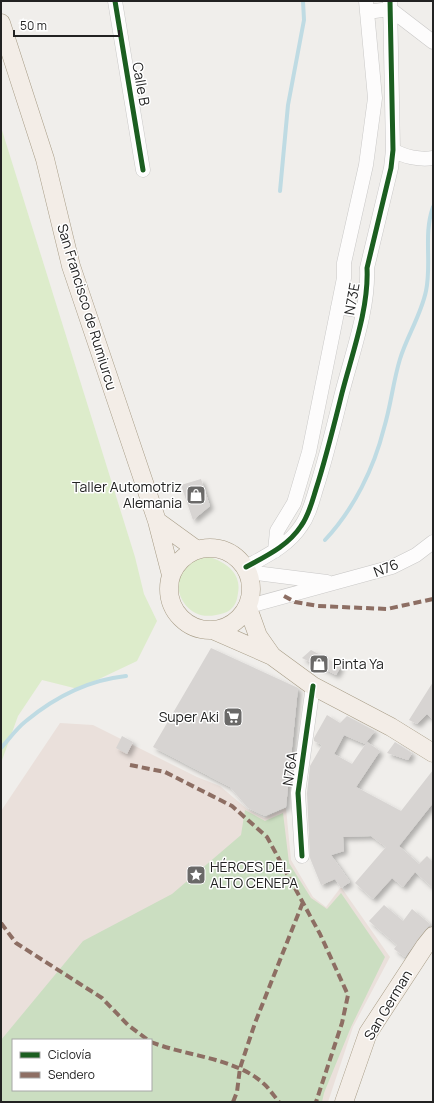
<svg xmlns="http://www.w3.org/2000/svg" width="434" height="1103" font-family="Manrope,sans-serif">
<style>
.military{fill:#eae0db;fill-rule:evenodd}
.grass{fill:#ddeccb}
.forest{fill:#cbdec1;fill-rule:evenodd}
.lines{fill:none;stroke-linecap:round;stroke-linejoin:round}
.stream{stroke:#bfdbe3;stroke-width:4}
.building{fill:#d7d4d2;filter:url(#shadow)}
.minor-casing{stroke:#c9c8c7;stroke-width:15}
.major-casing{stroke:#a79c86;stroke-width:19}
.minor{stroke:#fdfcfc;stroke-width:14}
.major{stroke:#f3ede7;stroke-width:18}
.quiet{stroke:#8d6e63;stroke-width:4;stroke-dasharray:8 4;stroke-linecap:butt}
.cycleway-casing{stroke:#fff;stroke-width:8}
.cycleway{stroke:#1b5e20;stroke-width:5}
.labels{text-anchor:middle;stroke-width:3;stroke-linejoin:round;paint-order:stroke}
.street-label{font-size:14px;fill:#222;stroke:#fff}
.poi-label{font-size:14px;fill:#222;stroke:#fff;text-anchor:end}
</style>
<defs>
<filter id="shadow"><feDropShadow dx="3.5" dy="3.5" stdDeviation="2" flood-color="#0004"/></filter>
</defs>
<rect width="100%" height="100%" fill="#f0eeeb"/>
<path class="military" d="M60,723L93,725L197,777L220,786L247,809L264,818L286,808L291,860L313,897L326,907L341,887L390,957L353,1027L328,1102H1V811ZM13,1040H151V1090H13Z"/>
<path class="grass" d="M1,127L135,557L144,594L157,621L137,661L78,689L42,680L18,716L1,763Z
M206,556C224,561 242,572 238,593C237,600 236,605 230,610C226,613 221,614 216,615C174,624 162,558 206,556Z"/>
<path class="forest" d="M245,810L265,821L283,813L289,863L311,898L327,909L341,893L385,957L351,1027L324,1093L322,1102H1V1040L83,941L172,894L241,835ZM13,1040H151V1090H13Z"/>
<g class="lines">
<path class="stream" d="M280,191L288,105L304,20L303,1
M325,540C354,509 374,468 384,428C391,405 393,382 400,359C407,336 421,315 426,291C432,263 423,235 433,207
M1,748C9,739 17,728 26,721C55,697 89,680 126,676"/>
</g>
<path class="building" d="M201,479L210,506L193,520L181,485Z
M211,648L298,688L286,807L265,816L248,808L230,787L153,747Z
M311,650L341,666L336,675L302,658Z
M433,682V720L427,714L417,724L409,720Z
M327,715L340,723L347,716L375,731L365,744L344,735L334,754L352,764L367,742L380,751L356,787L401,811L433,770V803L399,846L419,864L427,856L433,862V888L415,872L403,887L392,878L373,899L355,883L386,847L371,836L343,837L344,851L331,855L350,882L341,888L335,879L321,885L310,858L307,793L310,766L322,745L314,741V738Z
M122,736L133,742L127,754L116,748Z
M395,742L412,753L408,760L387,753Z
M384,905L403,921L412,909L430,924L405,957L394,949L397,945L369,921Z"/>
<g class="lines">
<g class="minor-casing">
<path id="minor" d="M115,1L143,170
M367,12L390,9L433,42
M393,150C404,157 420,160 433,158
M338,307L363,311
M275,551L277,531L294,503L309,452L344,278V263L366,165L375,98L366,1
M246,567C266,556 288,546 301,526C309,515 312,502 316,489C326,458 334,425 342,393C352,354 369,308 367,268L391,168L393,150L390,1
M248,572L327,582
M249,606L392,567L416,555L433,542
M302,856L298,793L313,686"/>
</g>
<g class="major-casing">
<path id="major" d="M1,23L45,159L71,266L157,521L171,575
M157,521L197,550
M169 589a41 41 0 1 1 82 0a41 41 0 1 1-82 0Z
M248,608L258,636L272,656
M215,631L272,656L313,686L391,727L433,753
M344,1102L368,1033L425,946L433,936"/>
</g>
<use href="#minor" class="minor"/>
<use href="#major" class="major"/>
<path class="quiet" d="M284,596L295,602L318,606L387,609L433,599
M130,765L165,772L232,806L267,837L320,934L348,995L342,1023L316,1102
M1,923L16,943L102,998L128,1025L148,1040
M151,1042C186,1056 235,1058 263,1083C269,1088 274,1096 279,1102
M233,1102L237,1092L240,1068L255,1023L303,902"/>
<g class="cycleway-casing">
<path id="cycleway" d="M115,1L143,170
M246,567C266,556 288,546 301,526C309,515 312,502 316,489C326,458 334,425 342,393C352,354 369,308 367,268L391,168L393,150L390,1
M302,856L298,793L313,686"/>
</g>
<use href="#cycleway" class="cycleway"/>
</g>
<defs>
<g id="shop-square" transform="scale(1)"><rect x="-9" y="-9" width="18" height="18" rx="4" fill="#6a6968" stroke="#fff"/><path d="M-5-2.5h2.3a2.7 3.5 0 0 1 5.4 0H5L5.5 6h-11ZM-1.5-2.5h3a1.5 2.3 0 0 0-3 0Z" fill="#fff"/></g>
<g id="supermarket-square" transform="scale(1)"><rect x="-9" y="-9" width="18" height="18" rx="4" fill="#6a6968" stroke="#fff"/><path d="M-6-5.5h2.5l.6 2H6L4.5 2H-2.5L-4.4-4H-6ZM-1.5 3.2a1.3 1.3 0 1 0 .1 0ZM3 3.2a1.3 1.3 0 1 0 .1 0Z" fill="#fff"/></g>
<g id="sight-square" transform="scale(1)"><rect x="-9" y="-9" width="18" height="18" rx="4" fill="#6a6968" stroke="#fff"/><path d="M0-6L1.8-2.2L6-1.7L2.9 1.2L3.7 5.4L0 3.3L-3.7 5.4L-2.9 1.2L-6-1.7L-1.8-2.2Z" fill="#fff"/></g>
</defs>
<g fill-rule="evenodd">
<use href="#shop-square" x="196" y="495"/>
<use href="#shop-square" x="319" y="664"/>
<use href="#supermarket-square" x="233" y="717"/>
<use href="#sight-square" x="196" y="875"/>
</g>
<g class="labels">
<g class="street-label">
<text transform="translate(141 84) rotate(80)" y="5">Calle B</text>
<text transform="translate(352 299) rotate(-80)" y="5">N73E</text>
<text transform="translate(87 307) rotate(73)" y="5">San Francisco de Rumiurcu</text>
<text transform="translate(386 568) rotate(-21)" y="5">N76</text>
<text transform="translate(290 769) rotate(-82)" y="5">N76A</text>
<text transform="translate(388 1005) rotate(-59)" y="5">San German</text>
</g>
<g class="poi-label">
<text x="182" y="492">Taller Automotriz<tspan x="182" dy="16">Alemania</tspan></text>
<text x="333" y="669" text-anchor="start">Pinta Ya</text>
<text x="219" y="722">Super Aki</text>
<text x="210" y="872" text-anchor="start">HÉROES DEL<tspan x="210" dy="16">ALTO CENEPA</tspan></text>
</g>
</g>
<rect width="434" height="1103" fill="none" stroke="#222222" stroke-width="4"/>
<rect x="12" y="1039" width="140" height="52" fill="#ffffff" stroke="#a7a7a7"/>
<rect x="20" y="1052" width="20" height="6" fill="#1b5e20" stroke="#a7a7a7"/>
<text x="48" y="1059" font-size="12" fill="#222222">Ciclovía</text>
<rect x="20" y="1072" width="20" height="6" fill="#8d6e63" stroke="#a7a7a7"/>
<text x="48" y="1079" font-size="12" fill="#222222">Sendero</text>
<path d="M14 30v6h105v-6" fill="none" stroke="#222222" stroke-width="2"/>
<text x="20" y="30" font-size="12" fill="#222222" stroke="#ffffff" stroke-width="3" paint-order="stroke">50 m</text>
</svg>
